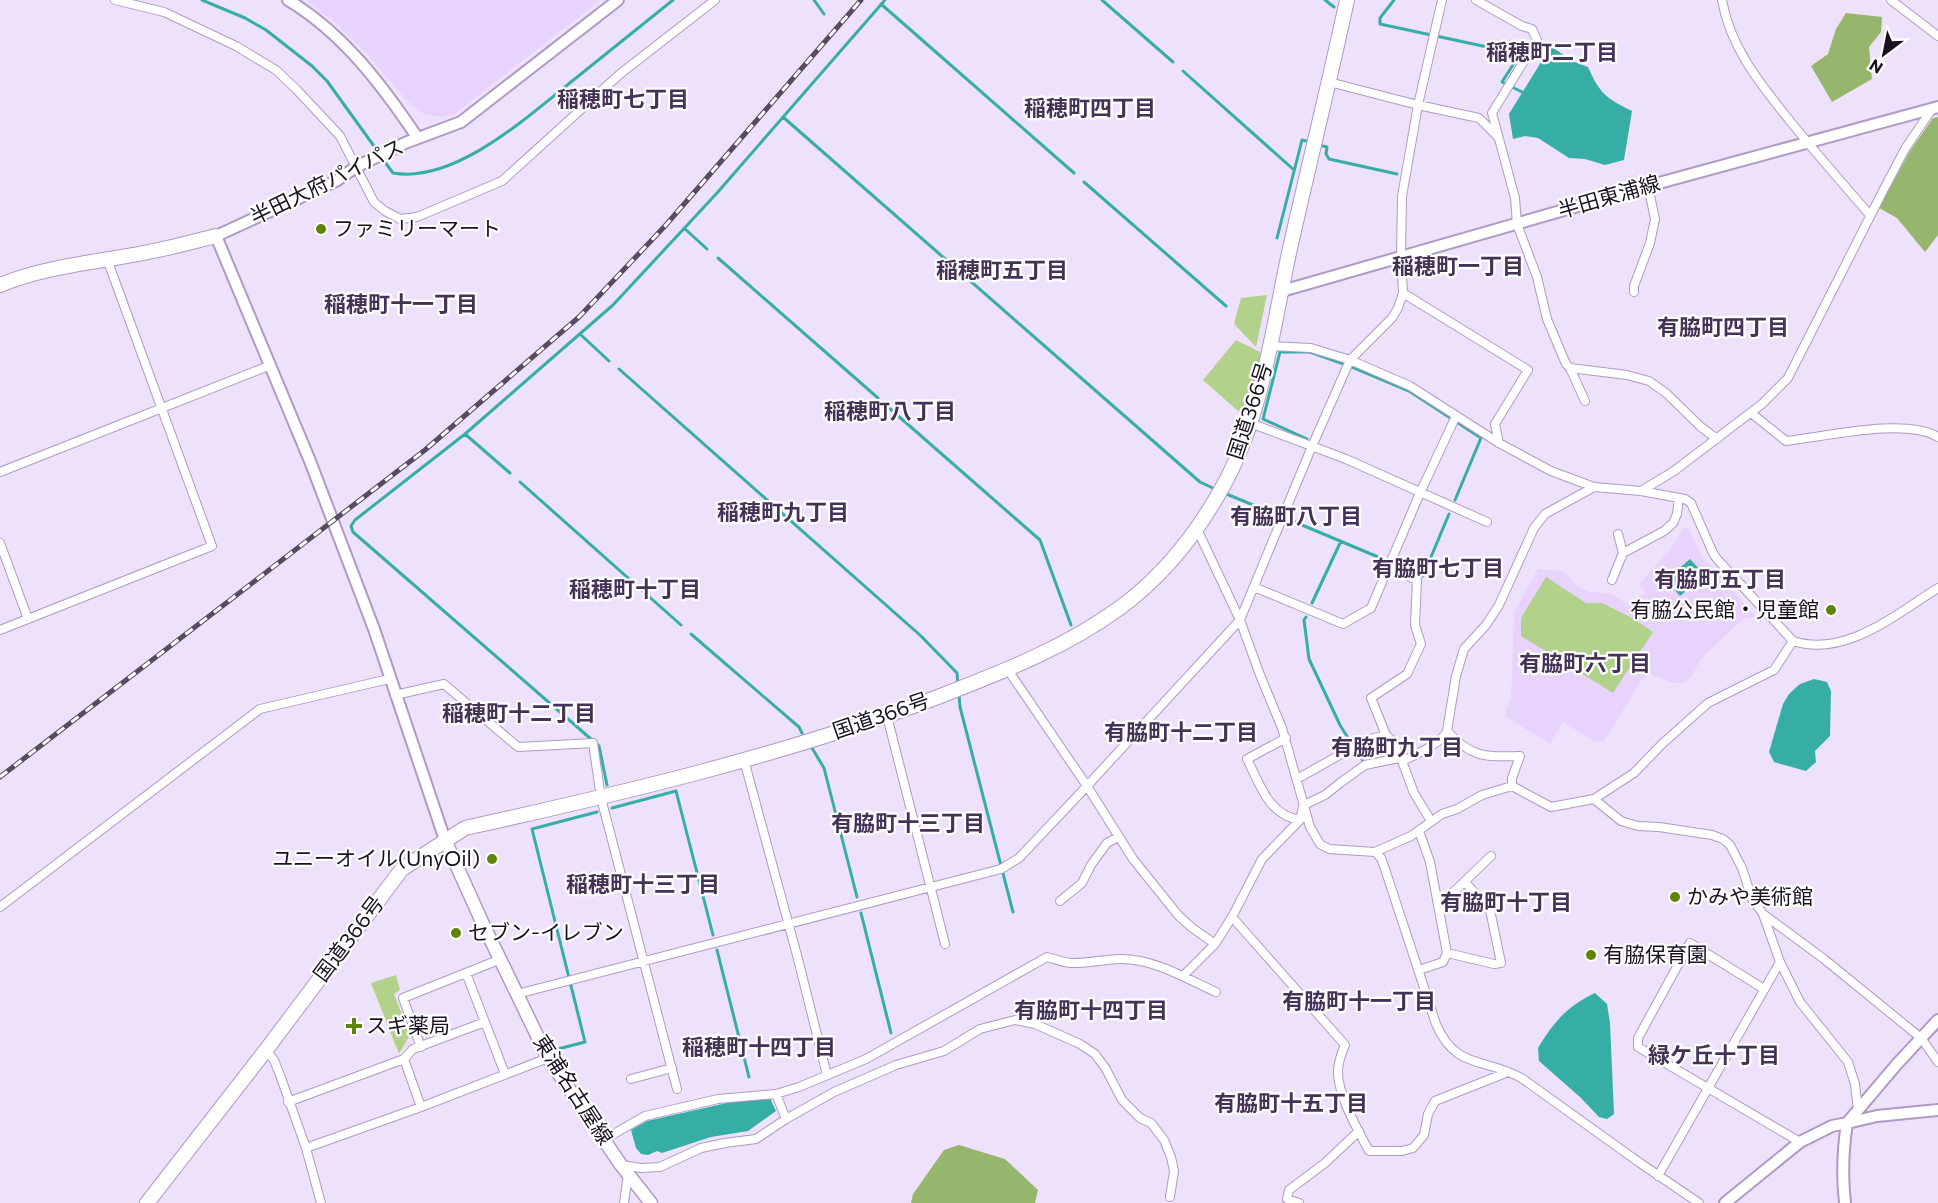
<svg xmlns="http://www.w3.org/2000/svg" width="1938" height="1203" font-family="Commissioner,'Noto Sans JP',sans-serif">
<style>
.built{fill:#e7d3fc}
.green{fill:#b2d18a}
.forest{fill:#97b66d}
.water{fill:#37aea5}
.lines{fill:none;stroke-linecap:round;stroke-linejoin:round}
.stream{stroke:#37aea5;stroke-width:3}
.street-casing{stroke:#af9ac4;stroke-width:10}
.secondary-casing{stroke:#af9ac4;stroke-width:14}
.primary-casing{stroke:#af9ac4;stroke-width:15}
.highway-casing{stroke:#af9ac4;stroke-width:16}
.street{stroke:#fff;stroke-width:8}
.secondary{stroke:#fff;stroke-width:10}
.primary{stroke:#fff;stroke-width:12}
.highway{stroke:#fff;stroke-width:14}
.rail-casing{stroke:#564c60;stroke-width:5}
.rail{stroke:#fff;stroke-width:3;stroke-dasharray:9;stroke-linecap:butt}
.poi-dot{fill:#5d8407;stroke:#fff;stroke-width:2}
.labels{text-anchor:middle;stroke-width:4.5;stroke-linejoin:round;paint-order:stroke}
.street-label{font-size:21px;fill:#191121;stroke:#fff}
.poi-label{font-size:21px;fill:#191121;stroke:#fff;text-anchor:start}
.neighbourhood-label{font-size:22px;font-weight:bold;fill:#453256;stroke:#fff}
</style>
<rect width="100%" height="100%" fill="#eee1fc"/>
<path class="built" d="M306,0H600L453,115L438,117L424,114L406,100L374,62L338,25Z
M1688,527L1702,556L1756,617L1745,618L1733,628L1700,660L1692,676L1683,683H1673L1650,674L1643,678L1604,741L1595,742L1563,722L1550,744L1505,716L1511,697L1514,613L1538,569L1563,571L1576,585L1589,592L1610,593L1630,606L1645,592L1639,585L1675,543L1683,529Z"/>
<path class="green" d="M1267,295L1256,347L1234,324L1241,298Z
M1236,340L1260,352L1259,366L1246,418L1203,380Z
M1546,577L1586,603H1602L1634,619L1653,632L1613,693L1521,636V618Z
M396,975L400,990L394,994L410,1035L399,1054L371,983Z"/>
<path class="forest" d="M1846,13L1882,17L1881,32L1869,47L1872,79L1832,102L1811,66L1828,54L1836,29Z
M1938,117V235L1925,252L1897,218L1879,208L1910,151L1933,118Z
M959,1145L1005,1159L1038,1190L1035,1203H911L913,1194L944,1150Z"/>
<path class="water" d="M1551,46L1572,61L1588,67C1600,94 1606,98 1632,111L1624,160L1605,165L1585,159L1569,158L1538,138L1525,136L1513,139L1509,114Z
M1690,559L1705,575L1680,596L1666,580Z
M1814,679L1827,682L1831,691L1830,736L1815,751L1816,762L1806,771L1774,762L1769,752L1783,704L1789,694L1800,684Z
M1595,993L1607,1004L1610,1023L1614,1114L1607,1119L1599,1117L1580,1097L1539,1061L1538,1048C1554,1022 1567,1006 1595,993Z
M770,1098L776,1111L748,1131L711,1137L662,1153L657,1151L648,1155L641,1154L636,1148L631,1130L647,1121L731,1102Z"/>
<g class="lines">
<path class="stream" d="M202,0L245,18L266,30L312,66L327,81L379,153
M814,0L824,14
M1102,0L1173,62
M1325,0L1334,7
M1394,0L1380,18V24L1520,54L1502,82L1524,93
M881,4L1074,173
M1183,71L1294,170
M783,117L1200,482L1215,489
M1323,146L1327,147L1326,154L1329,159L1397,174
M382,158L393,173C456,184 529,115 576,78C608,52 641,26 673,0
M1084,182L1226,306
M684,228L707,249
M1277,238L1302,140L1306,141
M718,258L878,398
M580,334L609,361
M619,369L921,636L957,673L958,685
M888,407L1040,540L1071,625
M465,434L510,473
M1307,439L1263,419L1280,352H1310L1352,367L1409,391L1481,438L1455,500
M520,482L681,625
M1224,493L1275,514
M1290,520L1383,559
M1397,565L1423,576L1449,514
M1312,603L1341,541
M1306,617L1304,620L1309,659L1340,725L1350,741
M691,634L799,727L802,733
M959,694L960,707L1013,912
M812,748L824,768L857,897
M1358,753L1363,761
M607,785L599,746L353,532L351,526L355,520L465,434L613,305L717,193L885,0
M612,808L676,791L713,935
M861,913L891,1033
M717,950L749,1077
M558,1049L585,1042L532,829L597,812"/>
<g class="street-casing">
<path id="street" d="M115,0L164,12L236,46L276,70L297,90L340,136L374,202L385,211L400,219L417,217L502,181L620,74L715,0
M1476,0L1522,26L1532,29L1537,40L1492,113L1515,198L1517,224L1537,277L1547,319L1566,364L1570,368L1627,375L1649,381L1666,393L1701,427L1717,439
M1722,0C1730,46 1758,81 1786,116C1813,150 1842,183 1870,215
M1891,0L1938,36
M1329,82L1418,105L1479,118L1498,137
M1634,292V286L1650,243L1655,219L1648,186
M1403,293L1528,370L1495,424L1499,443
M1270,346L1311,348L1350,360L1410,386L1499,443L1551,471L1594,487L1641,491L1685,499L1691,503L1713,553L1717,559L1793,641C1845,658 1896,614 1938,588
M1570,368L1585,401
M1751,413L1786,441C1824,437 1905,417 1938,437
M1250,423L1346,459L1487,522
M0,472L271,365
M1641,491L1674,471L1762,404L1788,378L1884,189L1905,149L1932,109
M1197,529L1240,620L1260,675L1282,728L1310,827L1320,844L1329,849L1375,852L1411,836L1442,814L1457,809L1482,795L1512,786L1551,807L1594,799L1634,773L1662,744L1708,703L1774,670L1793,641
M1618,534L1623,553
M0,543L28,619
M1388,567L1417,580L1415,625L1421,644L1407,674L1371,698L1386,735L1395,743L1399,758
M1612,580L1623,553L1664,531L1673,523L1677,514L1679,498
M1254,587L1343,624L1371,608L1420,493L1456,416
M0,630L212,546L107,259
M1008,670L1087,786L1133,859L1178,915L1191,927L1215,944
M395,695L444,684L518,747L593,743L601,798L677,1089
M887,716L945,944
M1286,738L1247,759C1260,784 1268,815 1300,820
M744,760L798,959L827,1075
M1402,761L1414,793L1431,821
M1297,779L1366,740L1386,735
M1512,786V778L1520,756C1486,757 1471,758 1447,731L1456,676L1464,649L1486,625L1499,605L1534,528L1545,514L1594,487
M1594,799L1621,821L1638,826L1659,827L1712,835L1723,839L1730,845L1742,868L1752,899L1763,914L1780,962L1658,1176
M1304,805L1325,795L1340,783L1365,765L1399,758L1402,761C1415,755 1441,744 1447,731
M1419,831L1430,862L1447,953
M1375,852L1381,858L1385,869L1436,1024C1456,1071 1486,1057 1523,1079L1640,1163L1699,1203
M1060,901L1082,883L1091,865L1107,843L1118,837
M1439,906L1491,856
M0,907L260,709L389,679
M1763,914L1824,959L1921,1038L1938,1062
M1232,917L1345,1045C1341,1054 1338,1062 1338,1072C1338,1096 1358,1130 1369,1151H1402L1413,1148L1424,1135L1428,1114L1435,1101L1508,1072
M1780,962L1800,1002L1848,1062L1855,1084L1858,1110
M1419,970L1443,962L1447,953L1494,964L1501,963L1490,910L1465,882
M466,973L505,1074
M1184,975L1215,944L1232,917L1262,859L1300,820L1303,807
M1764,989L1690,943L1638,1038V1047L1800,1142
M517,994L1001,869L1019,858L1087,786L1240,620L1310,451L1350,360L1392,318L1398,308L1403,293L1401,257L1402,196L1418,105L1442,0
M421,1047L403,998L501,959
M266,1050L274,1060L280,1075L306,1148L321,1203
M404,1059L421,1107
M631,1079L672,1068
M776,1094L786,1119
M288,1102L404,1059L413,1049L485,1022
M605,1139L645,1116L718,1099L776,1094L799,1087L866,1059L1047,957C1055,959 1062,962 1070,963C1087,964 1104,959 1121,959C1155,959 1187,979 1216,992
M306,1148L421,1107L548,1058
M621,1165L641,1168L660,1167L701,1148L725,1143L756,1139L786,1119L834,1092L896,1065L944,1051L980,1029L1015,1020L1035,1024L1080,1044L1095,1054L1106,1069L1122,1100L1140,1118L1151,1123L1164,1140L1171,1157L1174,1171L1170,1197
M624,1203L628,1174
M1299,1203L1287,1199L1289,1190L1325,1163L1359,1131"/>
</g>
<g class="secondary-casing">
<path id="secondary" d="M288,0C343,33 382,85 417,137
M1282,291L1648,186L1938,107
M445,840L374,629L310,461L216,236L336,181L356,167L405,143L461,122L618,0
M1725,1203L1800,1142L1832,1126L1847,1123L1897,1064L1938,1020
M1845,1203C1842,1177 1843,1149 1847,1123L1877,1116L1938,1110"/>
</g>
<g class="primary-casing">
<path id="primary" d="M445,840L483,924L548,1058L621,1165L651,1203"/>
</g>
<g class="highway-casing">
<path id="highway" d="M0,285C49,265 102,262 153,251C174,247 195,241 216,236
M147,1203L266,1050L402,869L465,828C624,793 785,755 938,697C1002,672 1065,648 1121,607C1163,576 1197,533 1222,488C1262,417 1272,332 1289,253C1308,168 1329,84 1347,0"/>
</g>
<use href="#street" class="street"/>
<use href="#secondary" class="secondary"/>
<use href="#primary" class="primary"/>
<use href="#highway" class="highway"/>
<g class="rail-casing">
<path id="rail" d="M0,777L425,450L579,317L665,226L861,0"/>
</g>
<use href="#rail" class="rail"/>
</g>
<g class="poi-dot">
<circle cx="321" cy="229" r="6"/>
<circle cx="1831" cy="610" r="6"/>
<circle cx="492" cy="859" r="6"/>
<circle cx="1675" cy="897" r="6"/>
<circle cx="456" cy="933" r="6"/>
<circle cx="1591" cy="955" r="6"/>
<path d="M351 1017h6v6h6v6h-6v6h-6v-6h-6v-6h6z"/>
</g>
<g class="labels">
<g class="street-label">
<text transform="translate(327 182) rotate(-26)" y="7">半田大府パイパス</text>
<text transform="translate(1609 197) rotate(-16)" y="7">半田東浦線</text>
<text transform="translate(1250 411) rotate(-72)" y="7">国道366号</text>
<text transform="translate(881 716) rotate(-19)" y="7">国道366号</text>
<text transform="translate(349 939) rotate(-53)" y="7">国道366号</text>
<text transform="translate(573 1090) rotate(57)" y="7">東浦名古屋線</text>
</g>
<g class="poi-label">
<text x="333" y="236">ファミリーマート</text>
<text x="1819" y="617" text-anchor="end">有脇公民館・児童館</text>
<text x="480" y="866" text-anchor="end">ユニーオイル(UnyOil)</text>
<text x="1687" y="904">かみや美術館</text>
<text x="468" y="940">セブン-イレブン</text>
<text x="1603" y="962">有脇保育園</text>
<text x="366" y="1033">スギ薬局</text>
</g>
<g class="neighbourhood-label">
<text x="1552" y="60">稲穂町二丁目</text>
<text x="623" y="107">稲穂町七丁目</text>
<text x="1090" y="116">稲穂町四丁目</text>
<text x="1458" y="274">稲穂町一丁目</text>
<text x="1002" y="278">稲穂町五丁目</text>
<text x="401" y="312">稲穂町十一丁目</text>
<text x="1723" y="335">有脇町四丁目</text>
<text x="890" y="419">稲穂町八丁目</text>
<text x="783" y="520">稲穂町九丁目</text>
<text x="1296" y="524">有脇町八丁目</text>
<text x="1438" y="576">有脇町七丁目</text>
<text x="1720" y="587">有脇町五丁目</text>
<text x="635" y="597">稲穂町十丁目</text>
<text x="1585" y="671">有脇町六丁目</text>
<text x="519" y="721">稲穂町十二丁目</text>
<text x="1181" y="740">有脇町十二丁目</text>
<text x="1397" y="755">有脇町九丁目</text>
<text x="908" y="831">有脇町十三丁目</text>
<text x="643" y="892">稲穂町十三丁目</text>
<text x="1506" y="910">有脇町十丁目</text>
<text x="1359" y="1009">有脇町十一丁目</text>
<text x="1091" y="1018">有脇町十四丁目</text>
<text x="759" y="1055">稲穂町十四丁目</text>
<text x="1714" y="1063">緑ケ丘十丁目</text>
<text x="1291" y="1111">有脇町十五丁目</text>
</g>
</g>
<g transform="translate(1884 54) rotate(212)" stroke="#ffffff" stroke-width="4.5" paint-order="stroke">
<path d="M0-4.5L10 22L0 15L-10 22Z" fill="#191121"/>
<text y="-9" font-size="16" font-weight="bold" text-anchor="middle" fill="#191121">N</text>
</g>
</svg>
